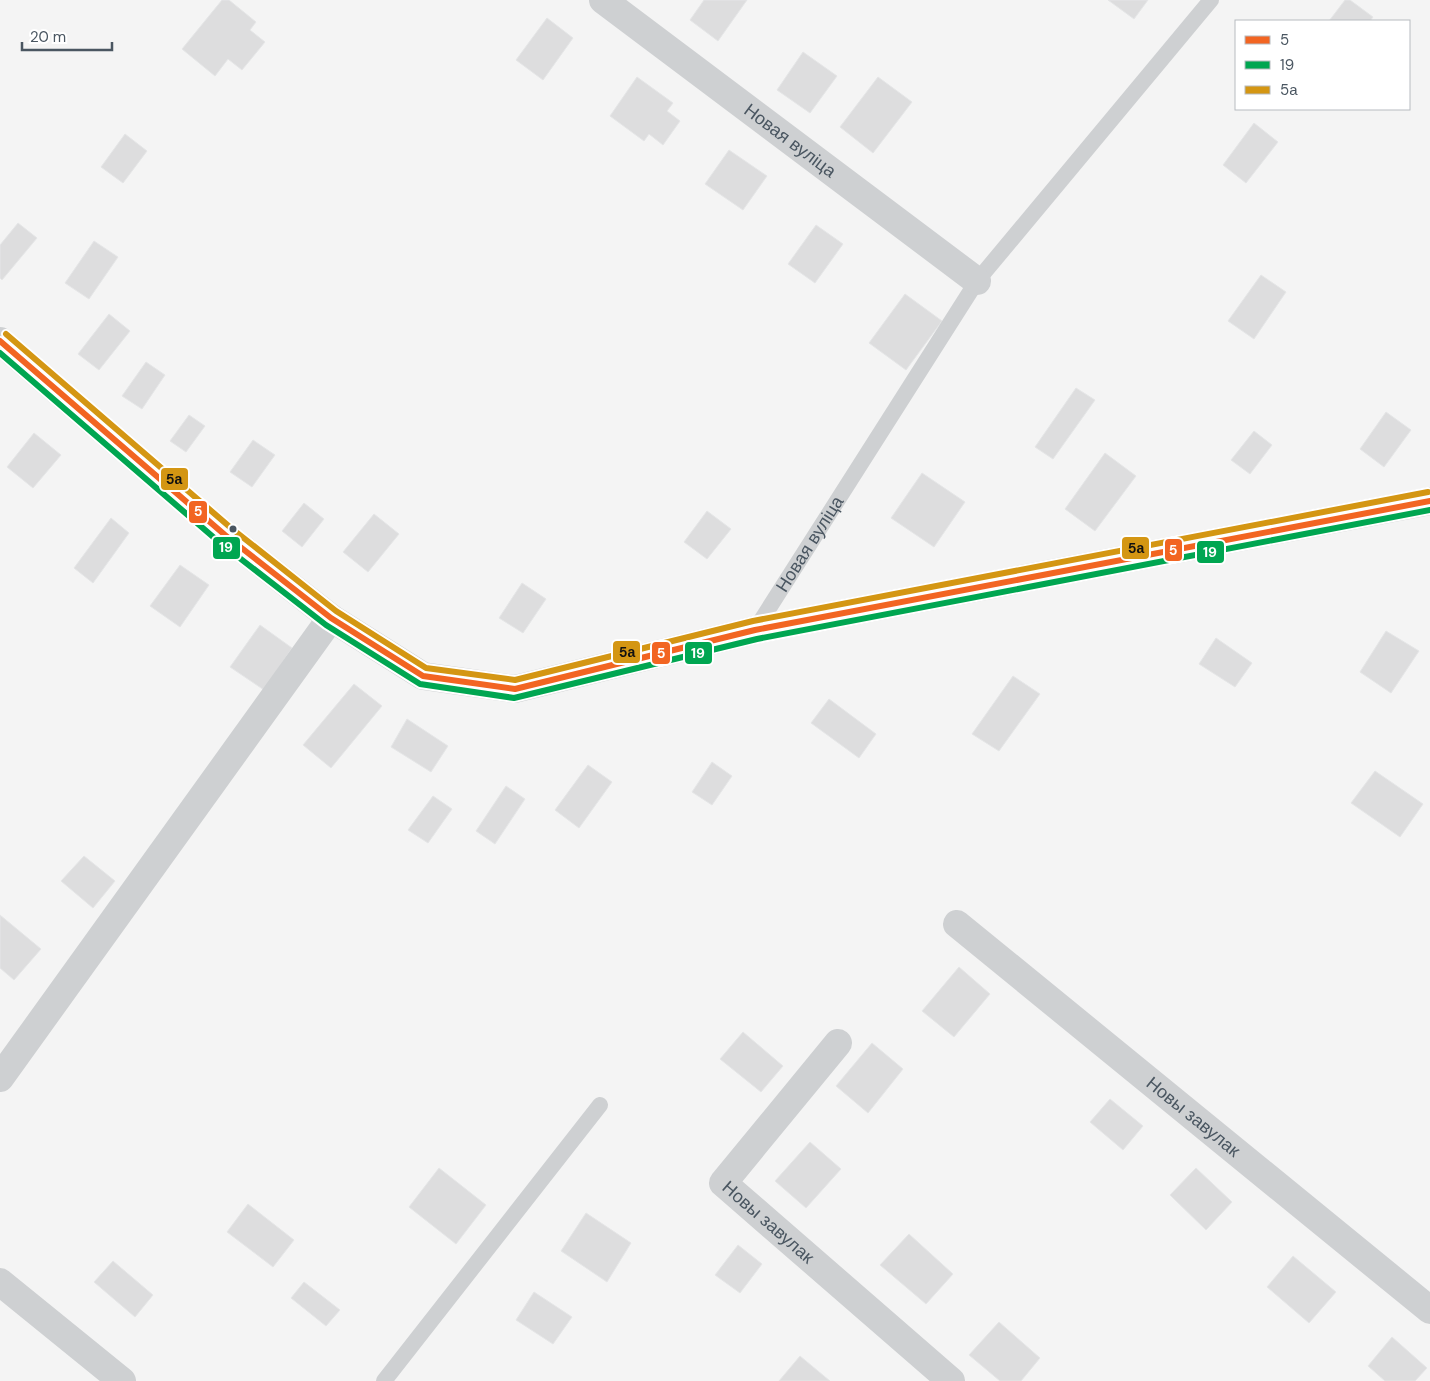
<svg xmlns="http://www.w3.org/2000/svg" width="1430" height="1381" font-family="'DM Sans',sans-serif">
<style>
.building{fill:#ddddde;stroke:#e5e6e7}
.lines{fill:none;stroke-linecap:round;stroke-linejoin:round}
.service{stroke:#ced0d2;stroke-width:16}
.minor{stroke:#ced0d2;stroke-width:28}
.bus-1-casing{stroke:#fff;stroke-width:10}
.bus-2-casing{stroke:#fff;stroke-width:10}
.bus-3-casing{stroke:#fff;stroke-width:10}
.bus-1{stroke:#f26522;stroke-width:6}
.bus-2{stroke:#00a651;stroke-width:6}
.bus-3{stroke:#d49613;stroke-width:6}
.bus-dot{fill:#4a5661;stroke:#fff;stroke-width:2}
.labels{text-anchor:middle;stroke-width:5;stroke-linejoin:round;paint-order:stroke}
.street-label{font-size:18px;fill:#4a5661;stroke:#fff}
.line-badge{stroke:#fff;stroke-width:2}
.badge-label{font-size:14px;text-anchor:middle;font-weight:bold;fill:#fff}
.pale-badge-label{font-size:14px;text-anchor:middle;font-weight:bold;fill:#111}
</style>
<rect width="100%" height="100%" fill="#f4f4f4"/>
<path class="building" d="M222,0H229L256,22L250,30L265,42L242,70L228,59L215,76L182,49Z
M704,0H747L718,41L690,20Z
M1108,0H1148L1134,19Z
M1345,0H1350L1373,17L1370,21H1329Z
M547,18L573,38L543,80L516,60Z
M803,52L837,76L810,113L777,90Z
M637,77L673,103L667,111L680,121L663,145L649,134L644,141L610,116Z
M878,77L912,102L873,153L840,127Z
M1254,123L1278,142L1246,183L1223,165Z
M125,134L147,151L123,183L101,167Z
M729,150L767,176L743,210L705,184Z
M18,223L37,238L2,280L0,278V245Z
M816,225L843,244L815,283L788,264Z
M94,241L118,257L89,299L65,283Z
M1261,275L1286,292L1254,339L1228,321Z
M905,294L942,321L906,370L869,343Z
M109,314L130,331L99,370L78,354Z
M146,362L165,375L142,409L122,396Z
M1076,388L1095,400L1053,459L1035,447Z
M1386,412L1411,430L1384,467L1360,449Z
M189,415L205,426L186,452L170,441Z
M1254,431L1272,445L1250,474L1231,460Z
M34,433L61,455L33,488L7,467Z
M253,440L275,455L252,487L230,472Z
M1105,453L1136,476L1095,531L1065,509Z
M922,473L965,502L934,547L891,518Z
M304,503L324,519L302,547L282,531Z
M707,511L731,529L707,559L684,542Z
M374,514L399,534L368,572L343,552Z
M111,518L129,533L93,583L74,568Z
M180,565L209,585L180,627L150,606Z
M522,583L546,599L523,633L499,618Z
M260,625L292,648L264,690L230,667Z
M1386,631L1419,651L1391,693L1360,672Z
M1216,638L1252,663L1235,687L1199,664Z
M1013,676L1040,694L999,751L972,734Z
M354,684L382,706L331,768L303,745Z
M829,699L876,734L859,758L811,723Z
M407,719L448,746L431,772L391,747Z
M712,762L732,776L712,805L692,792Z
M588,765L612,782L579,828L555,810Z
M1375,771L1423,804L1400,837L1351,803Z
M506,786L525,799L495,844L476,831Z
M433,796L452,809L428,843L408,830Z
M84,856L115,881L93,908L61,881Z
M0,915L41,949L14,980L0,968Z
M959,967L990,994L954,1037L922,1011Z
M743,1032L783,1066L761,1092L720,1059Z
M872,1043L903,1069L868,1113L836,1086Z
M1110,1099L1143,1126L1123,1150L1090,1122Z
M810,1142L841,1169L806,1208L775,1181Z
M439,1168L486,1205L456,1244L409,1207Z
M1196,1168L1232,1202L1206,1230L1170,1195Z
M248,1204L294,1240L273,1267L227,1232Z
M586,1213L631,1243L607,1282L561,1251Z
M909,1234L953,1274L926,1304L880,1265Z
M738,1245L762,1264L740,1293L715,1275Z
M1293,1256L1336,1292L1309,1323L1267,1287Z
M113,1261L153,1295L135,1317L94,1282Z
M304,1282L340,1310L326,1326L291,1298Z
M534,1292L572,1317L553,1344L516,1320Z
M999,1322L1040,1358L1021,1381H1000L969,1355Z
M1392,1337L1427,1368L1415,1381H1385L1368,1366Z
M800,1356L830,1381H779Z"/>
<g class="lines">
<g class="service">
<path id="s1" d="M755,630L977,281L1211,0"/>
<path d="M384,1381L600,1105"/>
</g>
<g class="minor">
<path id="s2" d="M603,0L977,281"/>
<path d="M0,341L225,535L331,618L423,676L515,689L755,630L1430,501"/>
<path id="s3" d="M957,924L1430,1310"/>
<path id="s4" d="M838,1043L723,1183L951,1381"/>
<path d="M0,1078L331,618"/>
<path d="M0,1282L122,1381"/>
</g>
<g class="bus-1-casing">
<path id="bus-1" d="M0,341L225,535L331,618L423,676L515,689L755,630L1430,501"/>
</g>
<g class="bus-2-casing">
<path id="bus-2" d="M0,353L219,542L326,625L420,684L514,698L757,639L1430,510"/>
</g>
<g class="bus-3-casing">
<path id="bus-3" d="M6,334L231,528L336,611L426,668L515,680L753,621L1428,492"/>
</g>
<use href="#bus-1" class="bus-1"/>
<use href="#bus-2" class="bus-2"/>
<use href="#bus-3" class="bus-3"/>
</g>
<circle class="bus-dot" cx="233" cy="529" r="4.5"/>
<g class="labels">
<g class="street-label">
<text dy="6" stroke="none"><textPath href="#s2" startOffset="234">Новая вуліца</textPath></text>
<text dy="6" stroke="none"><textPath href="#s1" startOffset="102">Новая вуліца</textPath></text>
<text dy="6" stroke="none"><textPath href="#s3" startOffset="305">Новы завулак</textPath></text>
<text dy="6" stroke="none"><textPath href="#s4" startOffset="241">Новы завулак</textPath></text>
</g>
</g>
<g class="line-badge">
<rect x="160" y="467" width="29" height="24" rx="5" fill="#d49613"/>
<rect x="188" y="500" width="20" height="24" rx="5" fill="#f26522"/>
<rect x="212" y="536" width="29" height="24" rx="5" fill="#00a651"/>
<rect x="1121" y="536" width="29" height="24" rx="5" fill="#d49613"/>
<rect x="1164" y="538" width="19" height="24" rx="5" fill="#f26522"/>
<rect x="1196" y="540" width="29" height="24" rx="5" fill="#00a651"/>
<rect x="612" y="640" width="29" height="24" rx="5" fill="#d49613"/>
<rect x="651" y="641" width="20" height="24" rx="5" fill="#f26522"/>
<rect x="684" y="641" width="29" height="24" rx="5" fill="#00a651"/>
</g>
<g class="badge-label">
<text x="198" y="516">5</text>
<text x="226" y="552">19</text>
<text x="1173" y="555">5</text>
<text x="1210" y="557">19</text>
<text x="661" y="658">5</text>
<text x="698" y="658">19</text>
</g>
<g class="pale-badge-label">
<text x="174" y="484">5а</text>
<text x="1136" y="553">5а</text>
<text x="627" y="657">5а</text>
</g>
<rect x="1235" y="20" width="175" height="90" fill="#ffffff" stroke="#b7bbc0"/>
<rect x="1245" y="36" width="25" height="8" fill="#f26522" stroke="#b7bbc0"/>
<text x="1280" y="45" font-size="15" fill="#4a5661">5</text>
<rect x="1245" y="61" width="25" height="8" fill="#00a651" stroke="#b7bbc0"/>
<text x="1280" y="70" font-size="15" fill="#4a5661">19</text>
<rect x="1245" y="86" width="25" height="8" fill="#d49613" stroke="#b7bbc0"/>
<text x="1280" y="95" font-size="15" fill="#4a5661">5а</text>
<path d="M22 42v8h90v-8" fill="none" stroke="#4a5661" stroke-width="2.5"/>
<text x="30" y="42" font-size="15" fill="#4a5661" stroke="#ffffff" stroke-width="4" paint-order="stroke">20 m</text>
</svg>
